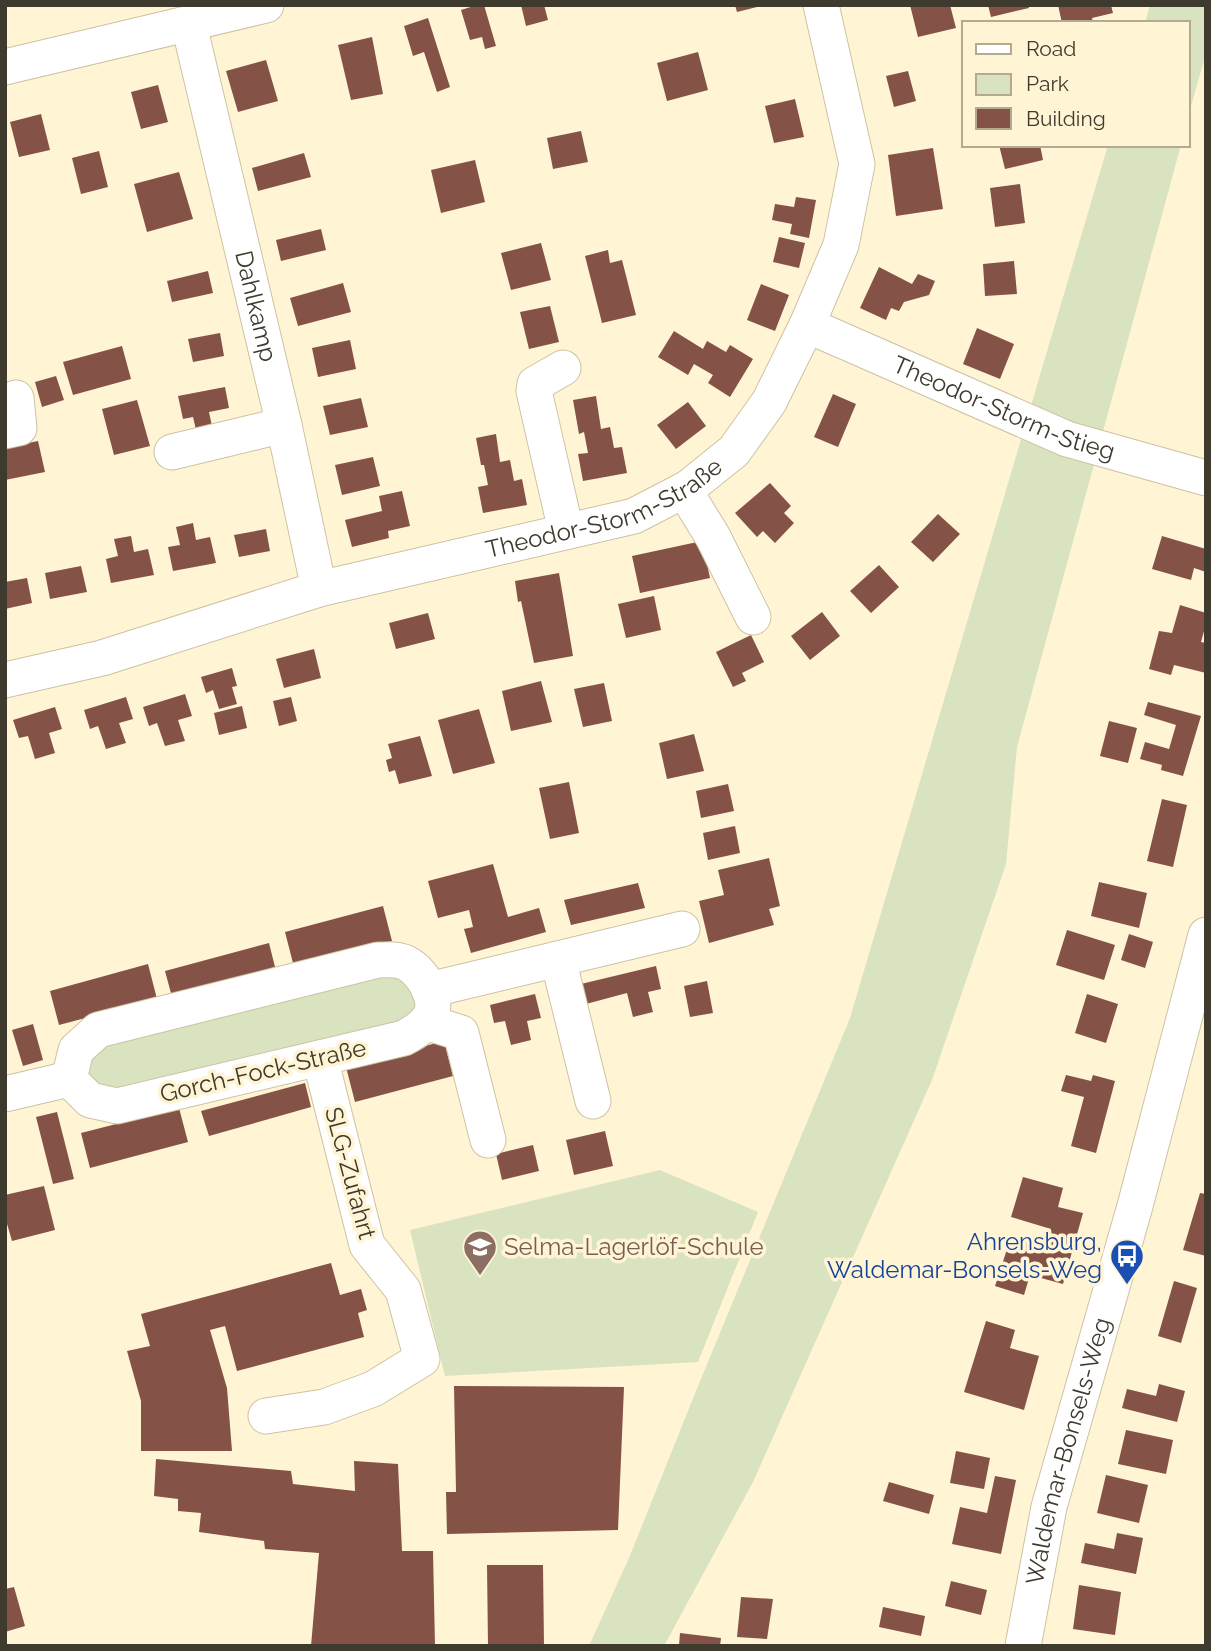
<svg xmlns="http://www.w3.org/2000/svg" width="1211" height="1651" font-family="Raleway,sans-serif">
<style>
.green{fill:#dae3c0}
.building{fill:#855247}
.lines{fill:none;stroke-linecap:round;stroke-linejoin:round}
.minor-casing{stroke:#cdc2a3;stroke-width:37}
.minor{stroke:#fff;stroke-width:35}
.labels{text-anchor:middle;stroke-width:7;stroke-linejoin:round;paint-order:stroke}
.street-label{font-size:24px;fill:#3e3a2d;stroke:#fff4d4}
.transit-label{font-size:24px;fill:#164399;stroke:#fff4d4;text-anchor:end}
.education-label{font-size:24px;fill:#785e54;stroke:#fff4d4;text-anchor:start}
</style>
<rect width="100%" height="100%" fill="#fff4d4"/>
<path class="green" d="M1150,5H1206V53L1188,117V23H1145Z
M1108,145H1181L1017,747L1006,864L932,1080L753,1482L664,1646H589L629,1558L696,1391L850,1018Z
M395,974L407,982L417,1000L413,1017L404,1026L131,1094L92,1087L85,1062L108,1040Z
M660,1170L758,1212L698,1362L445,1376L410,1230Z"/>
<path class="building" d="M477,5H484L496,46L485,49L482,37L470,40L461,10Z
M521,5H544L548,20L526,26Z
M735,5H761V6L737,12Z
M910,5H950L956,28L918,37Z
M988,5H1028L1029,8L991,17Z
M1058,5H1111L1113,13L1092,18L1093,23H1062Z
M428,18L450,87L437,92L424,52L413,56L404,26Z
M372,37L383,94L351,100L338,45Z
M698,52L708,90L667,101L657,63Z
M266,60L278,101L238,112L226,71Z
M908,71L916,101L894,107L886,76Z
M158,85L168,122L141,129L131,92Z
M795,99L804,137L774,143L765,106Z
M41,114L50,150L19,157L10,122Z
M581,131L588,162L553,169L547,138Z
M999,145H1040L1043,160L1005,169Z
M933,148L943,209L896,216L888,155Z
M99,151L108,187L81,194L72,158Z
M304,153L311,177L258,191L252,168Z
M475,160L485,202L441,213L431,170Z
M179,172L193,219L147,232L134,184Z
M1020,184L1025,223L995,227L990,188Z
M796,197L816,200L809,238L790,234L792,224L772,220L775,204L794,207Z
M321,229L326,250L281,261L276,240Z
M779,237L805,243L799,268L773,262Z
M541,243L551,280L511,290L501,253Z
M608,250L610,263L622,260L636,315L602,323L585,256Z
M1014,261L1017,294L985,296L983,264Z
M879,267L912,284L918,274L935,281L929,295L904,302L899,311L891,308L886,320L860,308Z
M208,271L213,293L172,302L167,281Z
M343,283L351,312L298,326L290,298Z
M761,284L789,295L775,331L747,320Z
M550,306L559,342L529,349L520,312Z
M977,328L1014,344L1000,379L963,364Z
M674,331L703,349L707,341L726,352L730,345L753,359L730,397L708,383L713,375L694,364L688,375L658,357Z
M220,333L224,356L193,362L188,339Z
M350,340L356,369L318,377L312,348Z
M122,346L131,379L73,395L63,362Z
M56,376L64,400L42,407L35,382Z
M225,387L229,408L209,412L213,431L197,434L193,417L183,419L178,396Z
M833,394L856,404L838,447L814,437Z
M596,396L601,429L610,427L614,448L622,447L627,473L583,481L578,454L588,453L584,432L579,434L573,400Z
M361,398L368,427L330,435L323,406Z
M137,400L150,446L114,455L102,409Z
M688,402L706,426L676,449L657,425Z
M496,434L500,462L510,460L514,481L522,479L527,505L483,513L478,487L488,485L484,465H481L476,438Z
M38,441L45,472L5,480V448Z
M373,457L380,486L342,495L335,465Z
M770,483L791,506L784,513L794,523L775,543L763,531L757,537L735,513Z
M402,491L410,526L388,531L389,538L352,547L345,520L382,511L379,496Z
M938,514L960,534L933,562L911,542Z
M193,523L196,540L210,537L216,563L173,571L168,547L180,545L176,527Z
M266,529L270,551L239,557L234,535Z
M131,536L134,552L148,549L154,575L111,583L106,559L118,556L114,539Z
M1162,536L1206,549V572L1194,568L1191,580L1152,569Z
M702,541L710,578L640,593L632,556Z
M879,565L899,587L871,613L850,591Z
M81,566L87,592L50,599L45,573Z
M559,573L573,656L534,663L521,601L518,602L515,581Z
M27,578L32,603L5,609V582Z
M654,596L661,630L626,638L618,604Z
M1180,605L1206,613V624L1201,642L1206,643V673L1174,665L1171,675L1149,669L1159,631L1172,633Z
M822,612L840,636L810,660L791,636Z
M428,613L435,639L396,649L389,623Z
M751,635L764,662L742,673L746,681L733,687L716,652Z
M314,649L321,678L284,688L276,659Z
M232,668L237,686L232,687L237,704L219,709L213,690L206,693L201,677Z
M541,681L552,722L511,731L502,691Z
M604,683L612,721L583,727L574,689Z
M185,694L192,716L178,720L185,741L165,746L157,723L149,726L143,707Z
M126,697L133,719L119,723L126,743L106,749L98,726L90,729L84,710Z
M291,697L297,721L279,726L273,701Z
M1148,702L1201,716L1183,776L1161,770L1162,765L1140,759L1145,742L1169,749L1176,725L1144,715Z
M242,706L247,728L219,735L214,713Z
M55,707L62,729L49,733L55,753L35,759L28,736L19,738L13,720Z
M479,709L495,763L453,774L438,720Z
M1109,721L1137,728L1128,763L1100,756Z
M694,734L704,771L667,779L659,743Z
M420,736L432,776L399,784L395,770L389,772L386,760L392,758L388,744Z
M569,782L579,833L550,839L539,788Z
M728,784L734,811L701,818L696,791Z
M1162,799L1187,805L1173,867L1147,861Z
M735,826L740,853L708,860L703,833Z
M769,858L780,906L769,909L774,925L709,943L699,901L724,895L718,870Z
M493,864L508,917L539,908L546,932L471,953L464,929L473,927L469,910L438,918L428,881Z
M1099,882L1147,893L1139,928L1091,916Z
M638,883L645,908L571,925L564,900Z
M383,906L392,941L294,967L285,932Z
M1067,930L1115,945L1104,980L1056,965Z
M1129,934L1153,942L1145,968L1121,960Z
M269,943L275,967L172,997L165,971Z
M148,964L157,999L59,1025L50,991Z
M656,966L661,989L648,992L653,1012L633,1017L627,993L586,1004L581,984Z
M707,981L713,1013L690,1017L684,986Z
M535,994L541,1018L527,1021L531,1040L511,1045L505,1021L494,1023L490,1005Z
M1087,994L1118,1004L1106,1043L1075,1033Z
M33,1024L43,1060L23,1066L12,1030Z
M444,1041L453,1076L355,1102L346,1067Z
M1066,1075L1091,1081L1093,1075L1115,1081L1096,1153L1071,1146L1084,1097L1061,1091Z
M305,1083L311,1107L209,1136L201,1111Z
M179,1108L188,1142L90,1168L81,1133Z
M57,1112L74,1179L53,1184L36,1117Z
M605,1131L613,1166L574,1175L566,1140Z
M533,1145L539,1171L502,1180L496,1154Z
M1023,1177L1063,1188L1058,1207L1083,1213L1063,1284L1030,1275L1024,1295L995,1286L1011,1237L1046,1248L1049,1237L1051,1229L1011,1217Z
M44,1186L55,1230L12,1241L5,1217V1195Z
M1200,1193L1206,1194V1256L1183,1250Z
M331,1263L340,1295L361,1289L367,1310L358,1313L364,1337L237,1371L225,1326L210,1330L227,1388L232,1451H141V1401L127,1351L150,1346L141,1314Z
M1174,1281L1197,1288L1181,1343L1158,1336Z
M986,1321L1015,1330L1010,1348L1039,1356L1024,1410L964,1392Z
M1159,1384L1185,1391L1177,1422L1122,1408L1127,1389L1156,1396Z
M454,1386L624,1387L618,1530L447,1534L446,1492H456Z
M1126,1430L1173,1440L1166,1474L1118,1464Z
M956,1451L990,1458L984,1489L950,1483Z
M156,1459L291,1471L293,1484L355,1491L354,1461L398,1464L402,1551H433L435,1646H311L319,1553L265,1549L264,1541L199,1532L201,1513L178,1511V1499L154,1496Z
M1106,1475L1148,1485L1139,1523L1097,1513Z
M995,1476L1016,1480L1001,1554L952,1544L960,1507L987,1513Z
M889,1482L934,1495L929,1514L883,1501Z
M1117,1533L1143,1538L1136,1574L1081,1563L1085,1543L1114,1549Z
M487,1565H543L544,1646H488Z
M951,1581L987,1590L981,1615L945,1606Z
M1079,1585L1121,1592L1115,1635L1073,1629Z
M14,1587L25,1626L5,1632V1589Z
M741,1597L773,1599L767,1639L737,1637Z
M883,1607L925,1616L921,1636L879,1627Z
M680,1633L721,1638L720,1646H679Z"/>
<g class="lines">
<g class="minor-casing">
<g id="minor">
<path id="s1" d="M189,25L284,425L319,589"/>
<path d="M5,67L266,5"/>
<path id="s2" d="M807,325L1067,439L1206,478"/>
<path d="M563,368L535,384L534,391L566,531"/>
<path d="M5,431L19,428L16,398"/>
<path d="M172,452L284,425"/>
<path d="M684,490L713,537L753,617"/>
<path id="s3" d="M5,680L102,658L319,589L634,516L688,488L734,451L769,402L807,325L841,245L857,164L821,5"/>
<path d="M558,959L593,1101"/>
<path d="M378,960C385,960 393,959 400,961C418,964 437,994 432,1012C428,1025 415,1032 404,1038L117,1106L90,1100L69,1079L76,1050L98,1030Z"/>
<path d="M429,990L682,929"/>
<path d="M426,1022L461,1033L488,1140"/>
<path d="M5,1094L69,1079"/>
<path d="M266,1416L324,1407L373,1389L422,1359L403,1290L367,1245L320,1058"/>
<path id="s4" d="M1023,1646L1049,1507L1135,1206L1206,935"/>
</g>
</g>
<use href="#minor" class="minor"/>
</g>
<defs>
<g id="school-pin" transform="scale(1.75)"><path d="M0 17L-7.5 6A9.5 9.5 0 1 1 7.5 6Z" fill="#8d6e63" stroke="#fff4d4"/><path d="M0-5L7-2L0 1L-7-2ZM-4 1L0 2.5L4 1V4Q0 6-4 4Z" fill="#fff"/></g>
<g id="bus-pin" transform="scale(1.75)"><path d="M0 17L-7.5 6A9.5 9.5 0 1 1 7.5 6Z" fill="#1a4fb4" stroke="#fff4d4"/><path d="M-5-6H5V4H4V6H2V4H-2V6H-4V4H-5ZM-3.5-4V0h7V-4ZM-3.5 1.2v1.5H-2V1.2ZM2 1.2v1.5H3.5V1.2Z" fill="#fff"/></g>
</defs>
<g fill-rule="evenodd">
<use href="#school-pin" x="480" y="1247"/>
<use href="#bus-pin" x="1127" y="1256"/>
</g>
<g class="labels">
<g class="street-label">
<text dy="8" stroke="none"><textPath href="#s1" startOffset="289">Dahlkamp</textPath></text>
<text dy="8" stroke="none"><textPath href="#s2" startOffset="214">Theodor-Storm-Stieg</textPath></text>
<text dy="8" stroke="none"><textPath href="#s3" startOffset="625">Theodor-Storm-Straße</textPath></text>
<text transform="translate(263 1071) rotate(-13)" y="8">Gorch-Fock-Straße</text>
<text transform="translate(350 1173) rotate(75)" y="8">SLG-Zufahrt</text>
<text dy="8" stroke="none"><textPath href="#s4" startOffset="200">Waldemar-Bonsels-Weg</textPath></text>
</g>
<g class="transit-label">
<text x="1102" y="1250">Ahrensburg,<tspan x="1102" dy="28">Waldemar-Bonsels-Weg</tspan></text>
</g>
<g class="education-label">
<text x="504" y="1255">Selma-Lagerlöf-Schule</text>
</g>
</g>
<rect width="1211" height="1651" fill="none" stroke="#3e3a2d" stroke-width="14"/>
<rect x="962" y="21" width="228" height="126" fill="#fff4d4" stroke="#b2aa91" stroke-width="2"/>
<rect x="976" y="44" width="35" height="10" fill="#ffffff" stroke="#b2aa91" stroke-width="2"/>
<text x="1026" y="56" font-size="21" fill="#3e3a2d">Road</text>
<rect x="976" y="74" width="35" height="21" fill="#dae3c0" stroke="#b2aa91" stroke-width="2"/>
<text x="1026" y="91" font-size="21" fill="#3e3a2d">Park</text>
<rect x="976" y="108" width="35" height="21" fill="#855247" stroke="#b2aa91" stroke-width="2"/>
<text x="1026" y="126" font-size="21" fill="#3e3a2d">Building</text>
</svg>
